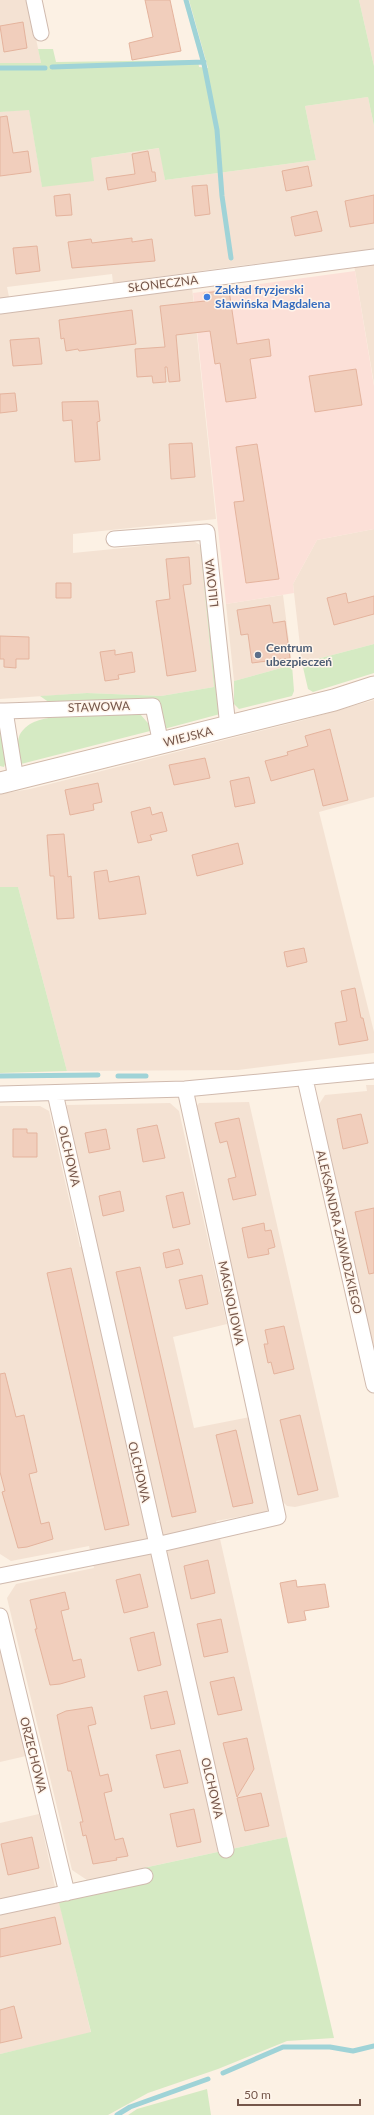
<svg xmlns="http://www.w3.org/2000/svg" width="374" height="2115" font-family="Lato,sans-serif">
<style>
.residential{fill:#f4e2d3}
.commercial{fill:#fce0d8}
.green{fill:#d5eac3}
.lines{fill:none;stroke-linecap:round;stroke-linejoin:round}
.stream{stroke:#9fd3d7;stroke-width:5}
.building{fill:#f1cebc;stroke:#e4b39d}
.street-casing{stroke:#d0baae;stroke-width:17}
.secondary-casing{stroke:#d2baab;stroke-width:23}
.street{stroke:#fff;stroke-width:15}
.secondary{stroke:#fff;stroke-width:21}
.shop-dot{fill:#3f7fe0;stroke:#fff5eb;stroke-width:1.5}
.service-dot{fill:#5c6f8a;stroke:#fff5eb;stroke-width:1.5}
.labels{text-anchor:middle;stroke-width:3;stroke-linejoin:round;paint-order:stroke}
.street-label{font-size:12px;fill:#75564a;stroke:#fff5eb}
.shop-label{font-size:12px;font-weight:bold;fill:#366cbe;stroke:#fff5eb;text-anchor:start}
.service-label{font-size:12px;font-weight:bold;fill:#4e5e75;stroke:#fff5eb;text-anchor:start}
</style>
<rect width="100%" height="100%" fill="#fcf1e4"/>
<path class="residential" d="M0,0H28L41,63H0Z
M359,0H374V66Z
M368,97L374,126V250L237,266L113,283L112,274L7,287L9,297L0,299V112L29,109L42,186L91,158L160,148L165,180L316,160L305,106Z
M374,263V384L354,265Z
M192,287L216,519L73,534V553L194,541L200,545L214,687L161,696L87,693L0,699V313Z
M374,529V644L302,663L293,584L317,540Z
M283,595L292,665L234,681L226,604Z
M374,700V797L319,812L374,1032V1053L238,1070L67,1071L18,887H0V794L30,789L300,721Z
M366,1085H374V1355L316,1109L325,1095L367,1091Z
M249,1102L339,1497L295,1507L287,1506L283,1502L194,1110L199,1103Z
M170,1103L179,1111L227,1324L173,1337L194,1428L250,1417L271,1508L265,1512L216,1521L287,1837L87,1880L72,1870L7,1598L16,1584L94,1568L89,1546L11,1561L0,1554V1106H40L49,1111L80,1247L94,1248L64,1110L67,1105Z
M0,1648L26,1756L0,1762Z
M39,1814L55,1887L0,1899V1823Z
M59,1901L91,2033L0,2054V1914Z"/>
<path class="commercial" d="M355,271L374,386V529L317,540L293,584L294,593L226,604L193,293Z"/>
<path class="green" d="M189,0H359L374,66V126L368,97L305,106L316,160L165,180L159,148L91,158L94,181L42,187L29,110L0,112V63H41L38,49H53L56,62L198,60L199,67L208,68Z
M200,545L203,552L220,714L164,729L159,702L50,703L40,696L87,693L161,696L214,687Z
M374,644V673L313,692L308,689L302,663Z
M292,665L294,691L292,696L239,709L234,704V681Z
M140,714L154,730L21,764C20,756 16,745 19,737C20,731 29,724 34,722C58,712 113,715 140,714Z
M0,723L6,761L4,767L0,766Z
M0,887H18L67,1071L0,1073Z
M287,1837L334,2038L287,2041L218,2069L148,2093L108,2115H0V2054L91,2032L55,1887Z
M207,2089L211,2115H128L137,2109Z"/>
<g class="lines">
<path class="stream" d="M186,0L204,64L217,130L222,196L231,258
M52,67L204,62
M0,68H45
M0,1076L98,1075
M118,1076H146
M223,2073L283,2047H330L353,2051L374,2046
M117,2115L130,2107L208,2079"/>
</g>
<path class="building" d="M145,0H170L181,51L132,60L129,43L153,37Z
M23,22L27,48L4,52L0,26Z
M7,116L13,153L28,151L31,172L0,176V117Z
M148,151L152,172H155L156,181L108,190L106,178L135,174L132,154Z
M308,166L312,186L286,191L282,171Z
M207,185L210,214L195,216L192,186Z
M70,194L72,215L56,216L54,196Z
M374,195V223L350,227L345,201Z
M317,211L322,231L295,236L291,217Z
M132,238V242L152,239L155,261L72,268L68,242L91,239L92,243Z
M37,246L40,271L16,274L13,248Z
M229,290L237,344L269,339L271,356L250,359L256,398L226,402L220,363L215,364L210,331L176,335L180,381L169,382L167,367H165L166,382L153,383L152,376L137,377L135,349L165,347L160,306L205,301L204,293Z
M132,310L136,344L79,351L78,349L66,351L64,338L61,339L59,320Z
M39,338L42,364L13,366L10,340Z
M356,369L362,405L315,412L309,376Z
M15,393L17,411L0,413V394Z
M98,401L100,421L97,422L100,460L75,462L72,420L63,421L62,402Z
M192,443L195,477L171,479L169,444Z
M257,444L279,579L246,583L234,502L244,501L236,447Z
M189,557L191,584L183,585L196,671L167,676L156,601L170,599L166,559Z
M56,583H71V598H56Z
M346,593L348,603L374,596V614L334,625L327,598Z
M270,605L273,623L285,621L290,658L252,663L248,634L241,635L237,610Z
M0,636L29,637V659H16V668L4,667V659H0Z
M115,650V655L132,652L135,672L118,675L119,679L105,681L100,652Z
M330,729L348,800L323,806L314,769L271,781L265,761L288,755L287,752L308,746L305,736Z
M205,758L210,778L174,785L169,765Z
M249,777L255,803L235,807L230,781Z
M98,783L102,802L93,804L94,810L70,815L65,790Z
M150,807L152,815L162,812L167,831L150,835L152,840L138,843L131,812Z
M64,834L68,877L71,876L74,918L57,919L54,876H50L47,835Z
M238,843L243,864L197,876L192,855Z
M107,870L109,882L139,876L146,914L99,919L94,872Z
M304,948L307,962L287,967L284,952Z
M355,988L361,1018H363L368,1040L339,1045L335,1023L347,1021L341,991Z
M361,1114L368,1143L343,1149L337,1119Z
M239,1118L256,1195L233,1200L228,1179L236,1177L227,1141L220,1143L215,1123Z
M157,1125L165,1158L143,1162L137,1129Z
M13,1129H27V1133H37V1157H13Z
M106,1129L110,1149L89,1153L85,1133Z
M120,1191L124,1211L103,1216L99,1196Z
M183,1192L190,1224L173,1228L166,1196Z
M374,1208V1273L369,1274L355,1212Z
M264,1223L265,1231L271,1230L275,1247L268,1249L269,1254L248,1258L242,1228Z
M179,1249L183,1264L166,1268L163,1253Z
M140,1267L196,1512L172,1517L116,1272Z
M71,1268L129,1525L105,1530L47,1273Z
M202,1275L208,1304L186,1309L179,1280Z
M284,1326L294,1369L274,1374L271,1362L268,1363L264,1344H268L265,1330Z
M5,1373L16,1417L24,1415L37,1472L29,1474L41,1524L49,1522L53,1539L27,1547L18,1548L2,1492L5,1491L0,1472V1374Z
M300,1415L318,1490L298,1495L280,1420Z
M236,1430L253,1503L233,1507L216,1435Z
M208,1560L215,1593L191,1599L184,1566Z
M140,1574L148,1607L124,1613L116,1580Z
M296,1580L297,1587L325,1584L329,1607L304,1611L306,1620L288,1623L280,1583Z
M65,1592L69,1609L61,1611L73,1661L81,1659L85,1677L60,1684L50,1685L35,1629H37L30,1600Z
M221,1619L228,1652L204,1657L197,1624Z
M154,1632L161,1665L138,1671L130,1638Z
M234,1677L242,1710L218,1715L210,1682Z
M167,1691L175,1724L151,1729L144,1696Z
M92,1707L96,1724L88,1726L100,1776L108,1774L112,1791L104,1793L115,1840L123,1838L128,1856L116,1858L117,1860L93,1864L86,1835L83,1836L80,1822H83L71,1771H68L57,1715L66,1711Z
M247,1738L254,1769L237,1797L223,1743Z
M180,1750L188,1783L164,1788L156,1755Z
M261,1793L269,1826L245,1831L237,1798Z
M194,1809L201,1842L177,1847L170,1814Z
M32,1837L39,1868L8,1875L1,1844Z
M55,1917L61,1944L0,1957V1929Z
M14,2006L22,2038L0,2043V2010Z"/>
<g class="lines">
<g class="street-casing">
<path id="street" d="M34,0L41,33
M0,306L374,257
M114,539L207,532L228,727
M0,711H5L16,780
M5,711L153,706L161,744
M305,1079L374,1385
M55,1093L226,1850
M0,1094L185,1089L374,1071
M0,1576L156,1545L278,1517L185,1089
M0,1616L67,1893
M0,1907L145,1876"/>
</g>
<g class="secondary-casing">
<path id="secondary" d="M0,783L334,700L374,687"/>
</g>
<use href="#street" class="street"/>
<use href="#secondary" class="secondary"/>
</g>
<circle class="shop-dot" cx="207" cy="297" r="4"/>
<circle class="service-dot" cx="258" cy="655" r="4"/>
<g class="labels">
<g class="street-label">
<text transform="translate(163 284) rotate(-7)" y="4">SŁONECZNA</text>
<text transform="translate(212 583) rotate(-96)" y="4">LILIOWA</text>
<text transform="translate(99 707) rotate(-2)" y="4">STAWOWA</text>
<text transform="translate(188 737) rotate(-14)" y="4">WIEJSKA</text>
<text transform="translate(69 1156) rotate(77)" y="4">OLCHOWA</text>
<text transform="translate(339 1232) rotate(77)" y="4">ALEKSANDRA ZAWADZKIEGO</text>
<text transform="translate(231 1303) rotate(78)" y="4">MAGNOLIOWA</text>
<text transform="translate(139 1472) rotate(77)" y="4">OLCHOWA</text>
<text transform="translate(33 1755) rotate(76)" y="4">ORZECHOWA</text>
<text transform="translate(212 1788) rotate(77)" y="4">OLCHOWA</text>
</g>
<g class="shop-label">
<text x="215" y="294">Zakład fryzjerski<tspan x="215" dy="14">Sławińska Magdalena</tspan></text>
</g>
<g class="service-label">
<text x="266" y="652">Centrum<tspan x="266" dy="14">ubezpieczeń</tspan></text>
</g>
</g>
<path d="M238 2099v6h122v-6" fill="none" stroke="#75564a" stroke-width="2"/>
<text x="244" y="2099" font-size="12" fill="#75564a" stroke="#fff5eb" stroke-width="3" paint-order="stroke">50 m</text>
</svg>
